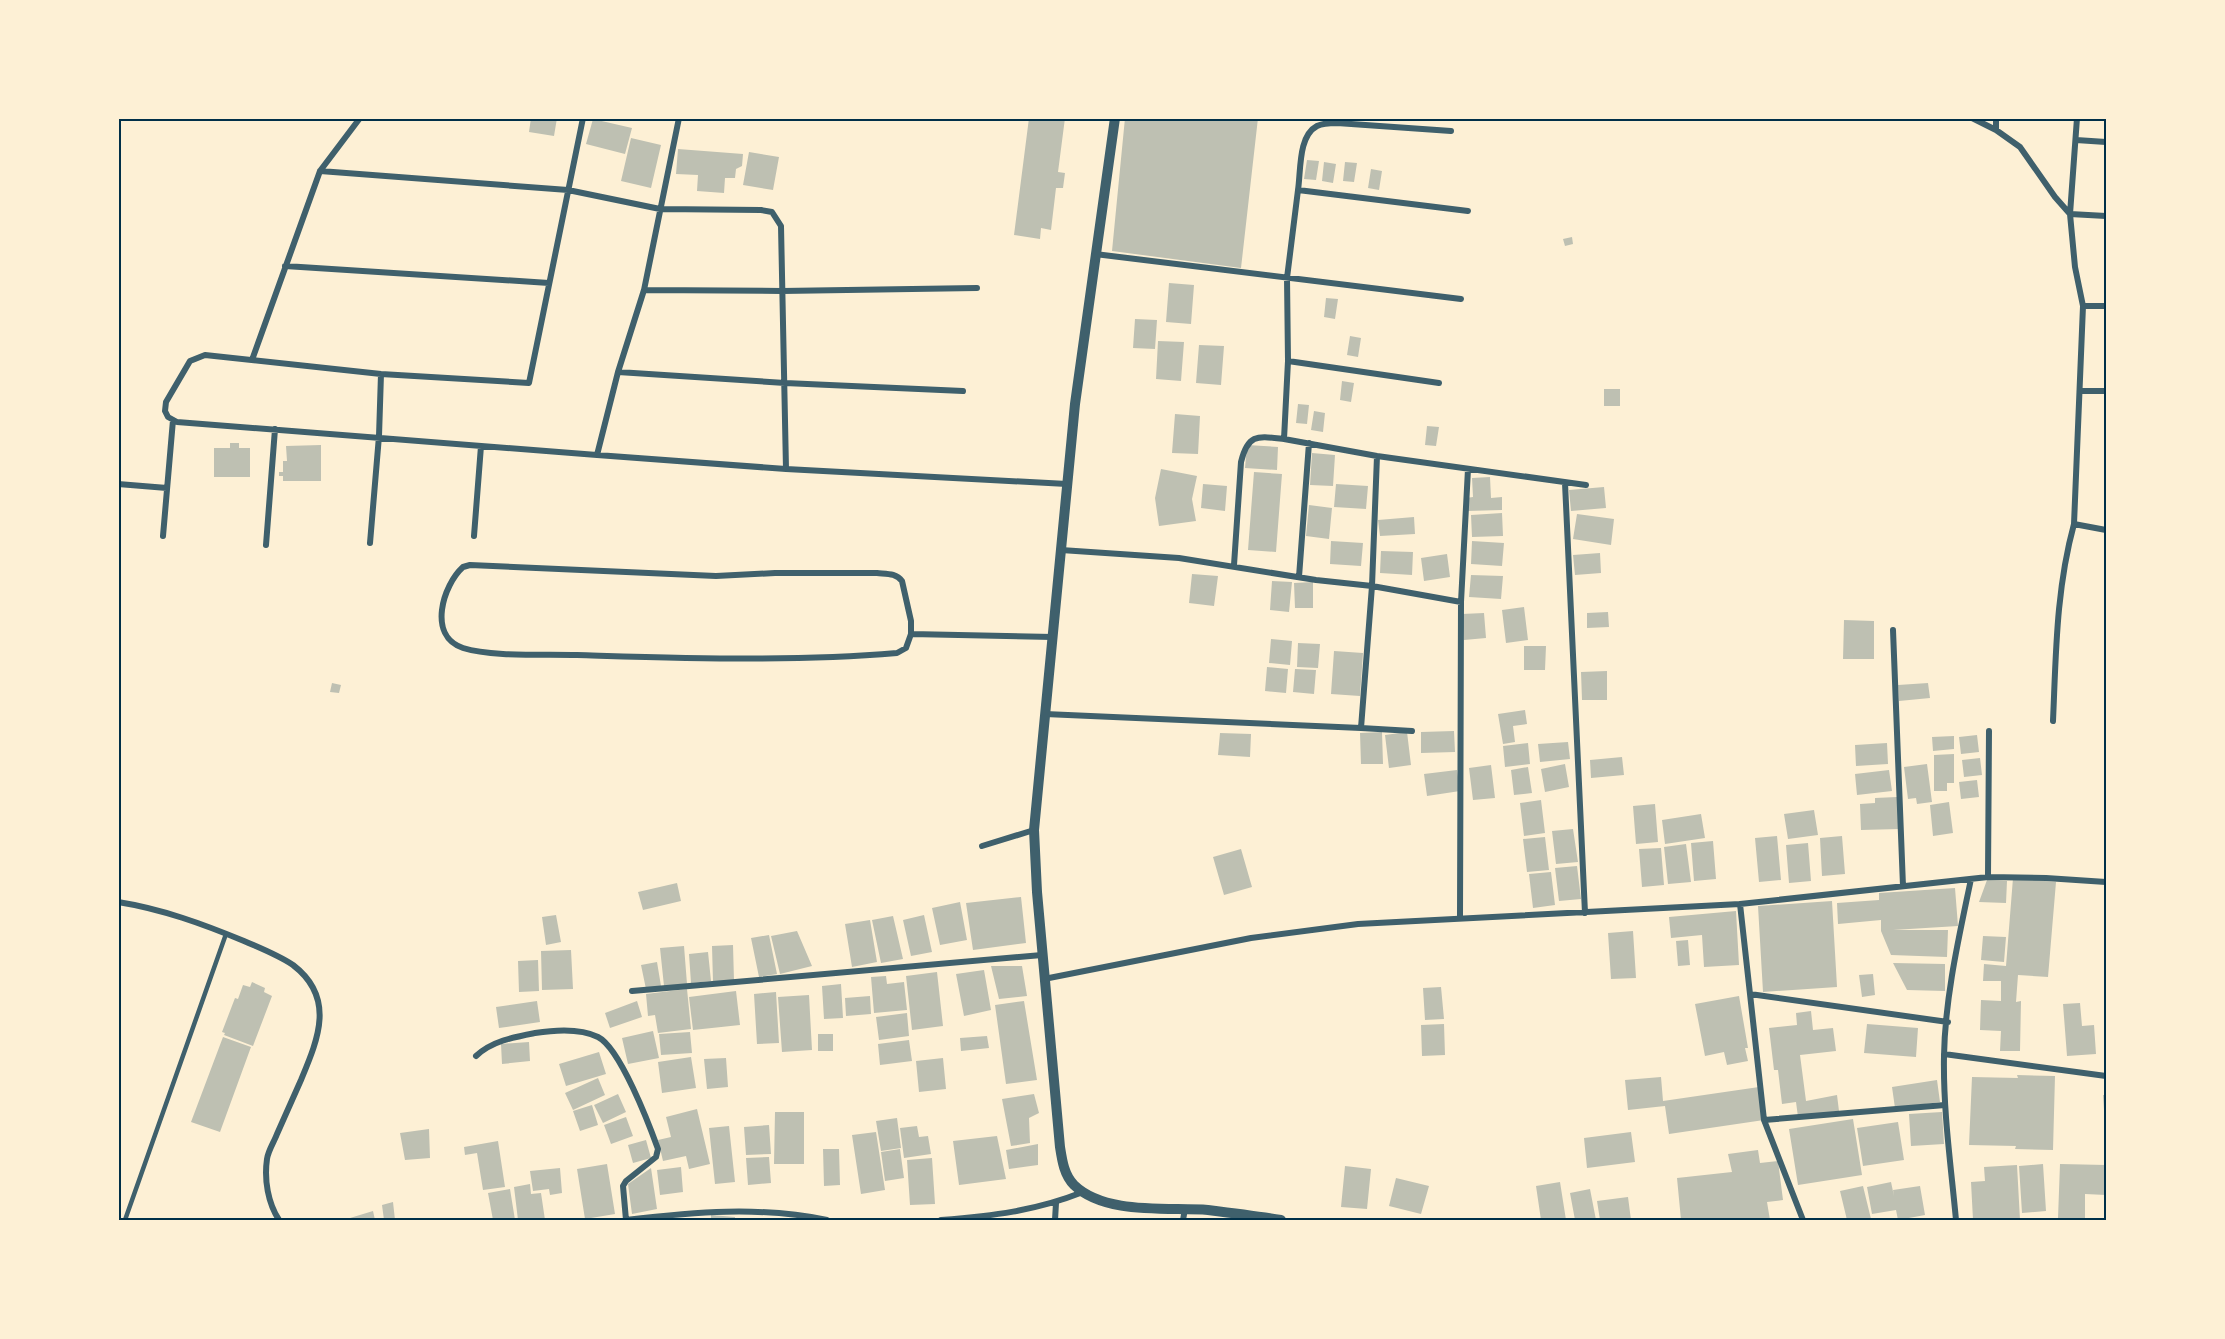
<svg xmlns="http://www.w3.org/2000/svg" width="2225" height="1339" font-family="Jost,sans-serif">
<style>
.building{fill:#bec0b2}
.lines{fill:none;stroke-linecap:round;stroke-linejoin:round}
.service{stroke:#3f606c;stroke-width:4.5}
.minor{stroke:#3f606c;stroke-width:6}
.tertiary{stroke:#3f606c;stroke-width:10}
.neatline{fill:none;stroke:#003049;stroke-width:2}
</style>
<rect width="100%" height="100%" fill="#fdf0d5"/>
<path class="building" d="M531,118H557L554,136L529,132Z
M1029,118H1065L1058,172L1065,173L1063,188H1056L1051,230L1041,228L1040,239L1014,235Z
M1125,118H1258L1241,268L1112,251Z
M593,119L632,128L625,154L586,144Z
M631,138L661,145L651,188L621,181Z
M678,149L743,154L742,166L736,169L735,178H725L724,193L697,191L698,175L676,174Z
M749,152L779,157L773,190L743,185Z
M1307,160L1319,161L1316,180L1304,179Z
M1324,162L1336,164L1333,183L1322,181Z
M1345,162L1357,163L1354,182L1343,181Z
M1371,169L1382,171L1379,190L1368,188Z
M1572,237L1573,244L1565,246L1563,239Z
M1169,283L1194,285L1191,324L1166,322Z
M1326,298L1338,299L1335,319L1324,317Z
M1135,319L1157,320L1155,349L1133,348Z
M1350,336L1361,338L1358,357L1347,355Z
M1158,341L1184,342L1181,381L1156,379Z
M1199,345L1224,346L1221,385L1196,383Z
M1342,381L1354,383L1351,402L1340,400Z
M1604,389H1620V406H1604Z
M1298,404L1309,405L1307,424L1296,423Z
M1314,411L1325,413L1323,432L1311,430Z
M1175,414L1200,416L1198,454L1172,453Z
M1427,426L1439,427L1436,446L1425,445Z
M230,443H239V448H250V477H214V448H230Z
M321,445V481H283V476H279V472H283V461H287L286,446Z
M1247,445L1278,447L1277,470L1245,468Z
M1312,453L1335,455L1333,486L1310,485Z
M1161,469L1197,476L1192,499L1196,521L1159,526L1155,498Z
M1254,472L1282,474L1276,552L1248,550Z
M1490,477L1491,498L1502,497V510L1467,511L1466,498L1473,497L1472,478Z
M1203,484L1227,486L1225,511L1201,508Z
M1336,484L1368,486L1366,509L1334,507Z
M1604,487L1606,508L1571,511L1569,490Z
M1309,505L1332,508L1329,539L1306,536Z
M1502,513L1503,536L1472,537L1471,515Z
M1577,514L1614,519L1611,545L1573,539Z
M1414,517L1415,534L1380,536L1378,520Z
M1331,541L1363,543L1361,566L1330,564Z
M1472,541L1504,543L1502,566L1471,564Z
M1381,551L1413,552L1412,575L1380,573Z
M1600,553L1601,573L1575,575L1573,555Z
M1447,554L1450,577L1424,581L1421,558Z
M1192,574L1218,576L1214,606L1189,603Z
M1471,575L1503,576L1501,599L1469,597Z
M1272,581L1292,582L1289,612L1270,610Z
M1313,582V608H1295L1294,583Z
M1524,607L1528,640L1506,643L1502,610Z
M1608,612L1609,627L1587,628V613Z
M1484,613L1486,638L1464,640L1462,614Z
M1844,620L1874,621V659H1843Z
M1271,639L1292,641L1290,665L1269,663Z
M1298,643L1320,644L1318,668L1297,667Z
M1524,646H1546L1545,670H1524Z
M1334,651L1363,653L1360,696L1331,694Z
M1267,667L1288,669L1286,693L1265,691Z
M1295,669L1316,670L1314,694L1293,692Z
M1607,671V700H1582L1581,672Z
M332,683L341,685L339,693L330,692Z
M1928,683L1930,698L1899,701L1898,685Z
M1525,710L1527,724L1513,726L1515,742L1503,744L1498,714Z
M1454,731L1455,752L1421,753V732Z
M1382,732L1383,764H1361L1360,733Z
M1407,732L1411,765L1389,768L1385,735Z
M1220,733L1251,734L1250,757L1218,755Z
M1977,735L1979,752L1961,754L1959,737Z
M1954,736V749L1933,751L1932,737Z
M1568,742L1570,759L1540,762L1538,744Z
M1528,743L1530,764L1505,767L1503,746Z
M1887,743L1888,764L1856,766L1855,745Z
M1954,754V783H1947V791H1934V755Z
M1622,757L1624,775L1591,778L1590,760Z
M1980,758L1982,775L1964,777L1962,760Z
M1565,764L1569,787L1545,792L1541,769Z
M1927,764L1932,802L1917,804L1916,798L1908,799L1904,767Z
M1491,765L1495,798L1473,800L1469,768Z
M1528,767L1532,793L1514,795L1511,770Z
M1457,770L1460,791L1427,796L1424,774Z
M1889,770L1892,791L1857,795L1855,774Z
M1977,780L1979,797L1961,799L1959,782Z
M1897,797L1899,829L1861,830L1860,804L1875,803V798Z
M1541,800L1545,833L1524,836L1520,803Z
M1949,802L1953,833L1933,836L1930,805Z
M1655,804L1658,842L1636,844L1633,806Z
M1814,810L1818,835L1788,839L1784,814Z
M1701,814L1705,838L1665,844L1662,820Z
M1573,829L1578,862L1556,864L1552,831Z
M1777,836L1781,880L1759,882L1755,838Z
M1842,836L1845,874L1822,876L1820,838Z
M1545,837L1549,870L1527,872L1523,839Z
M1713,841L1716,879L1694,881L1691,843Z
M1808,843L1811,881L1789,883L1786,845Z
M1686,844L1691,882L1668,884L1664,847Z
M1661,848L1664,885L1642,887L1639,849Z
M1241,849L1252,887L1224,895L1213,857Z
M1577,866L1581,899L1559,901L1555,868Z
M1551,872L1555,905L1533,908L1529,874Z
M2013,878L2056,882L2048,977L2018,975L2016,1002L2021,1001L2020,1051H2000L2001,1031L1980,1030L1981,1000L2001,1001V981H1983L1984,964L2006,966Z
M1987,880L2007,881L2006,903L1979,902Z
M677,883L681,901L643,910L638,892Z
M1955,888L1958,926L1893,930H1948L1947,957L1891,955L1881,931V920L1838,924L1837,903L1879,900V893Z
M1021,897L1026,943L973,950L966,903Z
M1832,901L1837,987L1763,992L1758,906Z
M960,902L967,940L940,945L932,908Z
M1736,911L1739,965L1704,967L1702,935L1671,938L1669,917Z
M556,915L561,942L546,945L542,917Z
M924,915L932,952L911,956L903,920Z
M893,916L903,959L881,963L872,920Z
M870,920L877,962L852,967L845,924Z
M797,931L812,966L780,974L771,936Z
M1633,931L1636,978L1611,979L1608,933Z
M769,935L777,974L759,977L751,938Z
M1983,936L2006,937L2004,962L1981,960Z
M1688,940L1690,965L1678,966L1676,941Z
M733,945L734,981L713,982L712,946Z
M684,946L687,984L664,986L660,948Z
M571,950L573,989L542,990L541,951Z
M708,952L711,981L691,983L689,954Z
M538,960L539,991L519,992L518,961Z
M657,962L661,986L646,989L641,965Z
M1893,963L1945,964V991L1907,990Z
M991,966H1022L1027,996L999,999Z
M984,970L991,1010L964,1016L956,974Z
M937,972L943,1026L912,1030L906,976Z
M1873,974L1875,995L1862,997L1859,975Z
M886,976L887,984L904,982L907,1010L874,1013L871,977Z
M252,982L265,988L264,992L272,996L253,1046L224,1035L225,1033L222,1032L235,998L238,999L243,985L250,987Z
M841,984L843,1018L824,1019L822,986Z
M1441,987L1444,1019L1425,1020L1423,988Z
M687,989L691,1029L658,1033L655,1015L648,1016L646,994Z
M736,991L740,1025L693,1030L689,997Z
M776,992L779,1043L757,1044L754,994Z
M809,995L812,1050L782,1052L778,997Z
M870,996L871,1014L846,1016L845,998Z
M1739,996L1748,1048H1745L1748,1061L1727,1065L1724,1052L1705,1056L1695,1004Z
M537,1001L540,1022L499,1028L496,1007Z
M637,1001L642,1017L610,1028L605,1013Z
M1024,1001L1037,1080L1006,1084L995,1005Z
M2080,1003L2082,1026L2094,1025L2096,1054L2067,1056L2063,1004Z
M1811,1011L1813,1030L1833,1028L1836,1051L1800,1055L1806,1101L1837,1095L1839,1111L1798,1117L1796,1102L1782,1104L1778,1070H1774L1769,1028L1797,1025L1796,1013Z
M907,1013L909,1036L879,1040L876,1017Z
M1444,1024L1445,1055L1422,1056L1421,1025Z
M1867,1024L1918,1028L1916,1057L1864,1053Z
M653,1031L659,1058L628,1064L622,1038Z
M690,1032L692,1053L661,1055L659,1034Z
M818,1034H833V1051H818Z
M987,1036L989,1048L961,1051L960,1038Z
M223,1037L251,1047L220,1132L191,1122Z
M909,1040L912,1061L880,1065L878,1044Z
M529,1042L530,1061L502,1064L501,1044Z
M599,1052L606,1074L566,1086L559,1064Z
M691,1057L696,1088L662,1093L658,1062Z
M726,1058L728,1087L707,1089L704,1059Z
M943,1058L946,1089L919,1092L916,1061Z
M2017,1075L2055,1076L2053,1150L2015,1149L2016,1146L1969,1145L1972,1077L2018,1078Z
M1661,1077L1663,1101L1759,1087L1764,1120L1669,1134L1665,1106L1628,1110L1625,1080Z
M598,1078L605,1095L573,1110L565,1093Z
M1937,1080L1940,1102L1895,1108L1892,1087Z
M618,1094L626,1112L603,1123L594,1105Z
M1034,1094L1039,1113L1029,1118L1030,1143L1011,1146L1002,1099Z
M2103,1095H2106V1125H2105Z
M592,1105L598,1125L580,1131L573,1111Z
M697,1109L710,1164L689,1169L686,1156L663,1161L658,1140L671,1137L666,1117Z
M775,1112H804V1164H774Z
M1942,1112L1944,1144L1911,1146L1909,1114Z
M626,1117L633,1136L611,1144L604,1125Z
M897,1118L901,1148L881,1151L876,1121Z
M1853,1119L1862,1175L1798,1185L1789,1129Z
M1898,1122L1904,1160L1863,1166L1857,1128Z
M769,1125L771,1154L746,1155L744,1127Z
M729,1126L735,1182L715,1184L709,1128Z
M917,1126L919,1137L928,1136L931,1154L904,1158L900,1128Z
M429,1129L430,1158L405,1160L400,1133Z
M876,1132L885,1190L861,1194L852,1135Z
M1631,1132L1635,1162L1587,1168L1584,1138Z
M997,1136L1006,1179L959,1185L953,1141Z
M646,1140L651,1158L633,1163L628,1145Z
M498,1141L505,1187L483,1190L477,1153L465,1155L464,1147Z
M1038,1144V1165L1009,1169L1006,1150Z
M823,1149H839L840,1185L824,1186Z
M900,1149L904,1178L885,1181L881,1152Z
M1758,1150L1760,1163L1778,1161L1783,1200L1767,1202L1770,1220H1681L1677,1178L1732,1172L1728,1154Z
M769,1157L771,1183L748,1185L746,1158Z
M932,1158L935,1204L910,1205L907,1160Z
M607,1164L615,1214L585,1219L577,1169Z
M2043,1164L2046,1211L2022,1213L2019,1166Z
M2060,1164L2106,1165V1195L2085,1194V1218H2058Z
M2017,1165L2020,1220H1973L1971,1182L1985,1181L1984,1167Z
M1345,1166L1371,1169L1367,1209L1341,1207Z
M681,1167L683,1192L660,1195L657,1170Z
M560,1168L562,1193L550,1195L549,1189L533,1191L530,1171Z
M651,1168L657,1209L632,1214L628,1184Z
M1396,1178L1429,1186L1421,1214L1389,1206Z
M1560,1182L1566,1220H1541L1536,1186Z
M1891,1182L1894,1196L1893,1190L1920,1186L1925,1215L1898,1220L1896,1210L1872,1214L1867,1187Z
M530,1184L531,1194L541,1193L545,1220H518L514,1187Z
M1863,1186L1871,1219L1847,1220L1840,1191Z
M510,1189L515,1220H493L488,1193Z
M1590,1189L1596,1220H1575L1570,1193Z
M1628,1197L1631,1220H1600L1597,1201Z
M393,1202L395,1220H384L382,1205Z
M373,1211L375,1220H350V1218Z
M711,1215L735,1217V1220H711Z"/>
<g class="lines">
<path class="service" d="M125,1220L226,934"/>
<path class="minor" d="M583,118L529,383L381,374L205,355L190,361L166,402L165,411L168,417L177,422L597,455
M1972,118L1996,130L2020,147L2055,197L2070,214L2075,267L2083,306
M2077,118L2070,214L2106,216
M1996,130V118
M2076,140L2106,142
M320,171L568,190L660,209L761,210L772,212L781,226L786,469
M1298,190C1301,171 1298,136 1317,126C1323,123 1330,123 1337,123L1451,131
M1468,211L1298,190L1287,278L1288,361L1284,439L1377,456L1586,485
M1095,254L1461,299
M285,266L549,283
M977,288L782,291L644,290L618,372L597,455L786,469L1067,484
M644,290L679,118
M252,360L320,171L360,118
M1288,361L1439,383
M618,372L785,383L963,391
M2080,391H2106
M1565,483L1585,913
M118,484L167,488
M2074,524L2106,530
M163,536L173,420
M474,536L481,446
M370,543L379,436L381,374
M266,545L275,429
M1061,550L1179,558L1316,580L1372,586L1377,456
M1234,565L1241,462C1248,433 1258,436 1284,439
M1299,577L1309,443
M1893,630L1903,886
M911,634V621L902,581C896,573 887,574 877,573H775L716,576L470,565L463,567C443,585 427,636 463,648C491,657 545,654 577,655C683,658 790,662 897,653L906,648L911,634L1053,637
M1045,714L1361,728
M2053,721C2056,654 2056,590 2074,524L2083,306H2106
M1412,731L1361,728L1372,586L1461,602
M982,846L1034,830
M1988,877L1989,731
M118,902C162,909 203,924 244,941C260,948 278,955 293,965C336,998 318,1039 301,1080C293,1098 285,1116 277,1134C274,1142 268,1151 267,1159C264,1180 268,1203 279,1220
M1740,904L1764,1120L1803,1220
M1460,918L1461,602L1468,469
M1044,979L1251,938L1358,924L1740,904L1988,877L2046,878L2106,882
M632,991L1042,955
M1750,994L1948,1022
M1944,1054L2106,1076
M476,1056C492,1041 514,1037 535,1033C554,1030 580,1028 598,1037C620,1048 649,1124 658,1149L656,1157L626,1181L623,1186L626,1220
M1764,1120L1945,1105
M626,1220C693,1212 760,1206 827,1220
M941,1220C992,1216 1035,1211 1083,1192
M1055,1220L1056,1203
M1183,1220L1185,1209
M1956,1220C1951,1166 1943,1111 1944,1056C1945,997 1959,937 1971,879"/>
<path class="tertiary" d="M1115,118L1075,404L1034,830L1037,892L1060,1147C1062,1160 1064,1175 1074,1185C1105,1215 1168,1207 1208,1210C1232,1213 1256,1216 1281,1220"/>
</g>
<rect width="2225" height="1339" fill="none" stroke="#fdf0d5" stroke-width="240"/>
<rect x="120" y="120" width="1985" height="1099" class="neatline"/>
</svg>
